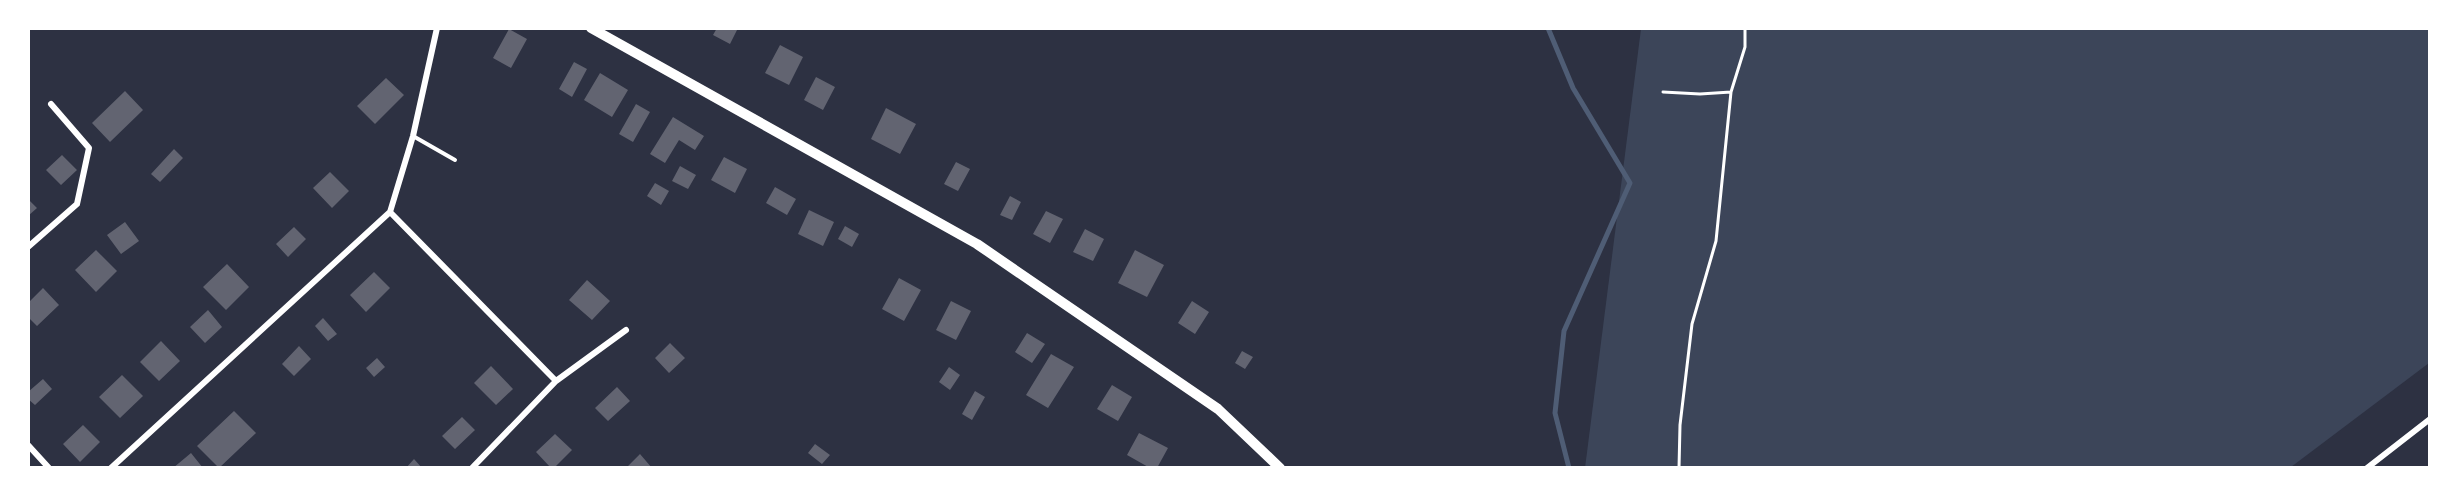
<svg xmlns="http://www.w3.org/2000/svg" width="2458" height="496" font-family="Overpass,sans-serif">
<style>
.green{fill:#3c4559}
.lines{fill:none;stroke-linecap:round;stroke-linejoin:round}
.stream{stroke:#4f5d75;stroke-width:5}
.building{fill:#626471}
.path{stroke:#fff;stroke-width:3}
.service{stroke:#fff;stroke-width:4}
.minor{stroke:#fff;stroke-width:6}
.secondary{stroke:#fff;stroke-width:10}
</style>
<rect width="100%" height="100%" fill="#2d3142"/>
<path class="green" d="M1641,29H2429V363L2291,467L1585,468Z"/>
<g class="lines">
<path class="stream" d="M1548,28L1573,88L1630,183L1564,331L1555,413L1569,468"/>
</g>
<path class="building" d="M717,28H738L730,44L713,35Z
M509,29L527,39L511,68L493,58Z
M780,45L803,57L789,85L765,73Z
M574,62L587,69L572,97L559,89Z
M600,73L628,90L612,117L584,100Z
M816,77L835,87L823,110L804,100Z
M386,78L404,95L375,124L357,106Z
M125,91L143,110L110,142L92,123Z
M636,104L650,112L633,142L619,134Z
M886,108L916,124L900,154L871,139Z
M673,117L704,136L695,150L679,140L665,163L650,154Z
M174,149L183,158L160,182L151,174Z
M62,155L77,170L61,185L46,170Z
M724,157L747,169L735,193L711,180Z
M956,162L970,169L958,191L944,184Z
M680,166L696,175L688,189L672,181Z
M330,172L349,191L332,208L313,188Z
M655,183L669,191L661,205L647,196Z
M775,187L796,199L787,215L766,203Z
M1010,196L1021,202L1012,220L1000,215Z
M28,199L37,208L28,216Z
M809,210L834,222L823,246L798,234Z
M1046,211L1063,219L1050,243L1033,234Z
M125,222L139,241L121,254L107,235Z
M845,226L859,234L852,247L838,239Z
M294,227L306,239L288,257L276,244Z
M1085,229L1104,239L1093,261L1073,252Z
M96,250L117,271L96,292L75,270Z
M1135,250L1164,265L1147,297L1118,283Z
M227,264L249,287L226,310L203,287Z
M374,272L390,288L366,312L350,295Z
M899,278L921,290L904,321L882,309Z
M587,280L610,301L592,320L569,300Z
M43,288L59,305L37,326L28,317V303Z
M951,301L971,311L956,340L936,330Z
M1192,301L1209,312L1195,334L1178,323Z
M208,310L222,327L205,343L190,327Z
M323,318L337,334L328,341L315,326Z
M1027,333L1045,344L1032,363L1015,352Z
M161,341L180,361L159,381L140,362Z
M670,343L685,358L669,373L655,358Z
M299,346L311,359L294,376L282,364Z
M1242,351L1253,357L1245,369L1235,363Z
M1051,354L1074,367L1048,408L1026,395Z
M377,358L385,367L374,377L366,368Z
M491,366L513,389L496,405L474,383Z
M949,367L960,375L950,390L939,382Z
M122,375L143,396L120,418L99,397Z
M43,379L52,389L35,405L28,399V392Z
M1112,385L1132,397L1118,421L1097,409Z
M617,387L630,401L608,421L595,408Z
M975,391L985,397L972,420L962,414Z
M234,411L256,433L219,468L197,446Z
M462,417L475,430L455,449L442,436Z
M83,425L100,442L80,462L63,444Z
M1139,433L1168,448L1157,468H1150L1127,455Z
M555,434L572,450L554,468H551L536,452Z
M815,444L830,455L822,464L808,453Z
M191,453L203,468H173Z
M640,454L652,468H626Z
M414,459L422,468H406Z"/>
<g class="lines">
<path class="path" d="M1663,92L1700,94L1731,92L1745,47V28
M1679,468L1680,425L1692,324L1716,241L1731,92"/>
<path class="service" d="M413,136L455,160"/>
<path class="minor" d="M390,212L556,381L472,468
M28,247L77,204L89,148L51,104
M556,381L626,330
M28,445L49,468
M111,468L390,212L413,136L437,28
M2367,468L2430,419"/>
<path class="secondary" d="M591,28L977,244L1218,409L1280,468"/>
</g>
<rect width="2458" height="496" fill="none" stroke="#ffffff" stroke-width="60"/>
</svg>
